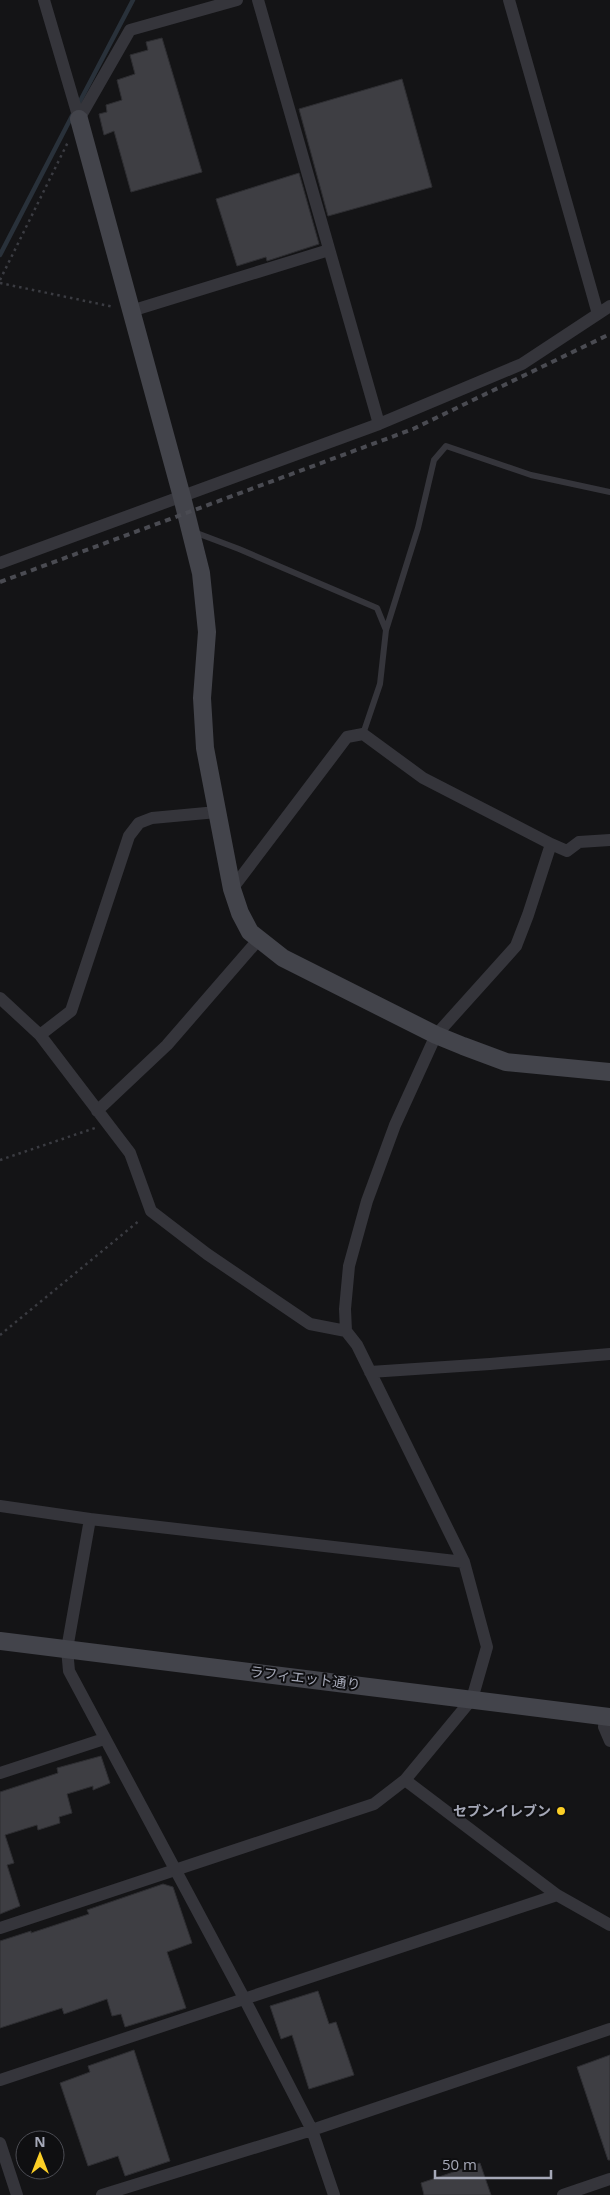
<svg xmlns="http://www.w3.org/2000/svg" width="610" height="2195" font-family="'Open Sans','Noto Sans JP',sans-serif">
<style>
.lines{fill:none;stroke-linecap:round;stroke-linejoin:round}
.stream{stroke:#29313a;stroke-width:4.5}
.building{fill:#3e3e43;stroke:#2e2e32}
.path{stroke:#3b3c42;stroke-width:2.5;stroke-dasharray:2.5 4;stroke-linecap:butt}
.lane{stroke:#35353b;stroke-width:6}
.street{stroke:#35353b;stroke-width:12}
.secondary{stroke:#43444b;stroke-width:18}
.rail{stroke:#4a4b52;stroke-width:4;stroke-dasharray:6 5;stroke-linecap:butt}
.poi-dot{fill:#fccf26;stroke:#0f0f11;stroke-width:2}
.labels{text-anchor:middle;stroke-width:4;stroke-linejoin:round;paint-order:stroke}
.street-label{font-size:14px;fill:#a5a8b7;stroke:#0f0f11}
.poi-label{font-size:14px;font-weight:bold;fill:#a5a8b7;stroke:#0f0f11;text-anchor:end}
</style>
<rect width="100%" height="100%" fill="#141416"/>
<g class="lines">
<path class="stream" d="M78,105L133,0
M0,255L73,114"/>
</g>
<path class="building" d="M162,38L202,172L131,192L114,131L104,135L99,114L107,112L106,105L122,100L117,80L135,74L130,55L148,50L146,42Z
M402,79L432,187L328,216L299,109Z
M299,173L319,244L267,261L266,257L237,266L216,199Z
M101,1756L110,1783L93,1790V1786L67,1794L72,1813L59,1817L60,1823L38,1830L37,1825L5,1835L14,1863L7,1865L20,1906L0,1914V1792L58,1773L57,1768Z
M163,1884L173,1887L192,1943L167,1952L186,2008L125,2027L121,2014L112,2016L107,1999L64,2014L62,2008L0,2028V1941L31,1931V1933L89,1914L87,1910Z
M318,1991L329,2024L336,2022L354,2075L309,2089L292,2035L281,2039L270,2006Z
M134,2050L170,2161L125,2176L118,2156L88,2166L60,2083L90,2072L88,2066Z
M610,2055V2160H608L577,2067Z
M480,2163L491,2195H424L421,2183Z"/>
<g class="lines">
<path class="path" d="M0,280L68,142
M0,283L114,307
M0,1160L95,1128
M0,1335L140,1220"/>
<path class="lane" d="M194,532L239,549L377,608L386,630
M363,734L380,684L386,630L418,528L434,460L446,446L531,475L610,492"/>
<path class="street" d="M44,0L79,119
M258,0L379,424
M509,0L598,314
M79,119L130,30L237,0
M131,311L329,250
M0,563L379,424L522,364L610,306
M232,889L347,737L363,734L423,778L551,844L567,851L579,842L610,840
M0,998L40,1035L130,1153L151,1211L207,1254L310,1324L346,1331L357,1345L464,1562L487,1647L472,1699L405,1780L374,1804L0,1928
M40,1035L71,1011L129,836L139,823L152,818L217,812
M97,1111L167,1045L259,939
M346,1331L345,1309L349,1266L367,1201L395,1125L436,1035L516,946L528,915L551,844
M370,1372L490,1364L610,1354
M0,1506L90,1519L464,1562
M90,1519L67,1649L69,1671L244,1998L312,2130L334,2195
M605,1716L604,1727L610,1741
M0,1773L104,1739
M405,1780L557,1895L610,1925
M0,2080L557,1895
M0,2143L17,2195
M102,2195L312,2130L610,2029
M563,2195L610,2179"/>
<path class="secondary" d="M79,119L182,497L201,573L207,632L202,698L205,748L232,889L240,913L250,932L283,958L436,1035L463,1046L506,1062L610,1072
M0,1641L610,1717"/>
<path class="rail" d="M0,582L413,429L610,334"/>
</g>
<circle class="poi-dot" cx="561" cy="1811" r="5"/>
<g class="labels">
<g class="street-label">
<text transform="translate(305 1678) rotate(7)" y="5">ラフィエット通り</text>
</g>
<g class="poi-label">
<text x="551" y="1816">セブンイレブン</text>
</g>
</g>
<g transform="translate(40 2155)"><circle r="24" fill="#0f0f11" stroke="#4b4c53"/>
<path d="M0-4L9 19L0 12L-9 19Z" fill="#fccf26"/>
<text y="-8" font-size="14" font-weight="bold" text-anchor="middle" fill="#a5a8b7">N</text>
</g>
<path d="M435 2170v8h116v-8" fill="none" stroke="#a5a8b7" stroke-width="2.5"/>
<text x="442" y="2170" font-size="15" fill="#a5a8b7" stroke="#0f0f11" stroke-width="4" paint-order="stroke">50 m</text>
</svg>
